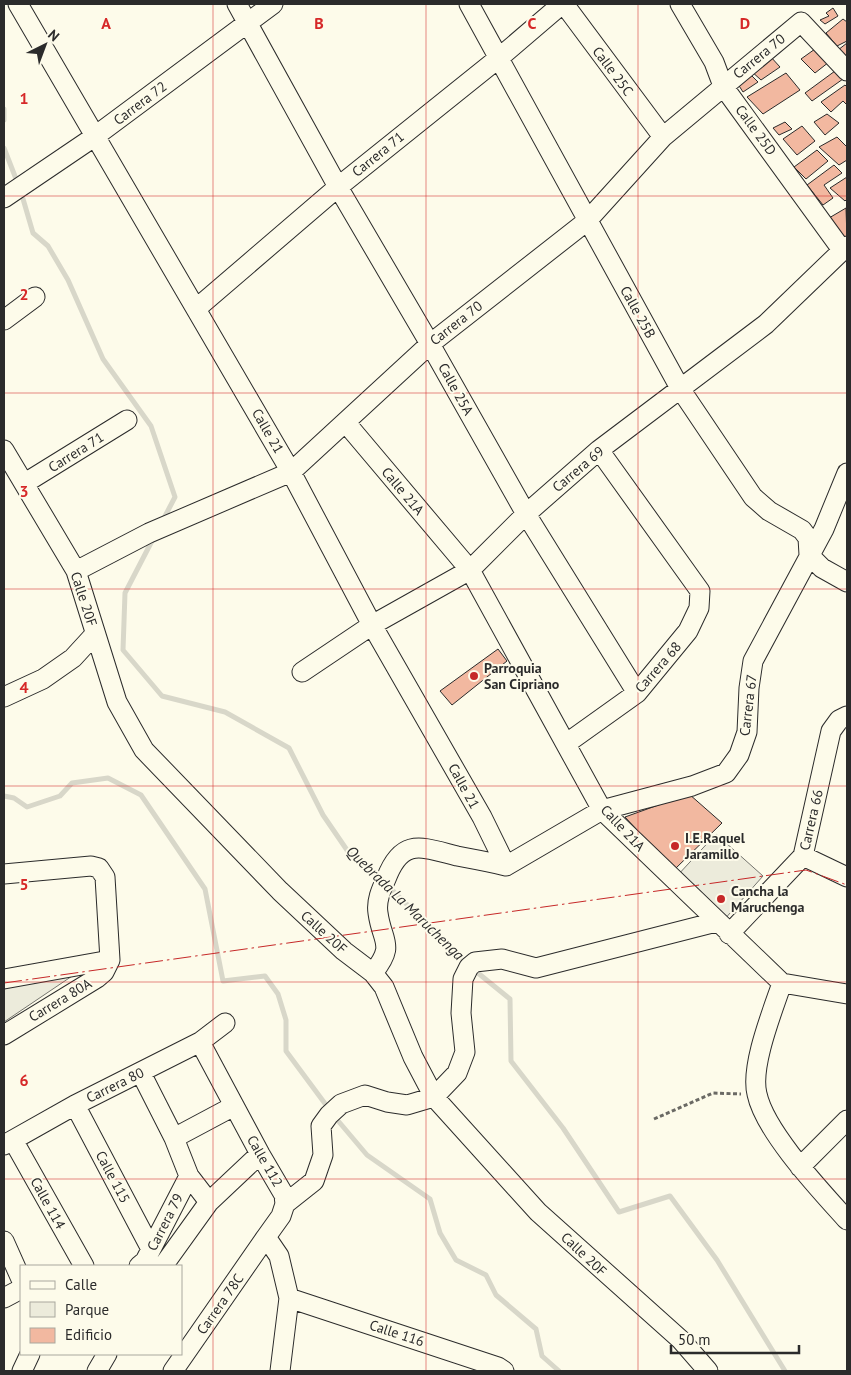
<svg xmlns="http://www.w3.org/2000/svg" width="851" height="1375" font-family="'PT Sans',sans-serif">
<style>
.green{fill:#ecebdb;stroke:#74746e}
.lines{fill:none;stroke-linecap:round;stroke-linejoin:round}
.stream{stroke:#d8d7c9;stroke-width:5}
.building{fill:#f2b8a0;stroke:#2b2b2b}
.minor-casing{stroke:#2b2b2b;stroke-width:21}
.path{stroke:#6a6964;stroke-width:3;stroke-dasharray:4 2.5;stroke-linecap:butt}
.minor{stroke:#fdfbea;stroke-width:19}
.power{stroke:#c62828;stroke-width:1;stroke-dasharray:18 4 2.5 4;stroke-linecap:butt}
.grid{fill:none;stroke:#d62828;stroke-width:1;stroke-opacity:0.55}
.poi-dot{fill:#c62828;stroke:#fdfbea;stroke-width:2}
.labels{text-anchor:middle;stroke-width:4;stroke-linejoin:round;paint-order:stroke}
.street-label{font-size:14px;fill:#2b2b2b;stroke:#fdfbea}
.poi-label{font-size:14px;font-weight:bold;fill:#2b2b2b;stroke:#fdfbea;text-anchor:start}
.water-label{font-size:15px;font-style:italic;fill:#2b2b2b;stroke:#fdfbea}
.grid-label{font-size:16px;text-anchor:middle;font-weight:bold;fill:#d62828;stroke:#fdfbea;stroke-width:4;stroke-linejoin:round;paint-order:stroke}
</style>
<rect width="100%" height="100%" fill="#fdfbea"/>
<path class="green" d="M716,834L763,876L723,921L676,877Z
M84,968L4,1022V981Z"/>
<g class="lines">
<path class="stream" d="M4,109V120
M4,148L18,184
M21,192L33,233L48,246L68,280L103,359L151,426L175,497L163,520
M154,537L125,593L123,650L162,696L225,712L289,748L323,815L349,853L381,879
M4,796L14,798L27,807L60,796L72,783L108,778L141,795L205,889L223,981L265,976L278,994L286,1020V1051L329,1109
M387,885L467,963
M473,969L510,999L511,1061L563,1128L619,1212L670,1196L717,1260L785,1371
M334,1116L367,1155L430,1199L440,1233L456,1260L486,1275L496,1295L536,1329L542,1356L559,1371"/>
</g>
<path class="building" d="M833,8L838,16L825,24L820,20L829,16L826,13Z
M843,19L847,22V41L837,46L826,33Z
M847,43V63L838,50Z
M815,49L829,62L815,73L801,59Z
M770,56L780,67L761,80L750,70Z
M835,71L843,79L812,101L805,93Z
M749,73L758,82L743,92L736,81Z
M786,73L800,90L763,114L747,97Z
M845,85L847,87V105L843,101L831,112L821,102Z
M827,114L839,123L825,135L814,122Z
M785,122L792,129L779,135L773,128Z
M802,126L815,141L797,155L783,139Z
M837,137L847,147V160L839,165L819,147Z
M817,150L828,161L806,179L794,167Z
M834,165L842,173L824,185L833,198L823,205L807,185Z
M847,177V199L845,201L830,188Z
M846,208L847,239L845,240L829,218Z
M498,649L507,661L452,705L440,691Z
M689,794L722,823L674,870L625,817Z"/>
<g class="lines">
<g class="minor-casing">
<path id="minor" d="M18,4L291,472L372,625L482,817L506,866
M237,4L338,187L430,344L526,514L637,693
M469,4L681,390L753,497L769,511L802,530L808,538L809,555L822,568L847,582
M564,4L663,137
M680,4L714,62L723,86L842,250
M4,198L94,137L273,4
M197,308L338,187L500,57L562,4
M4,320L35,297
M346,423L470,570L602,810L782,983
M4,450L76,571L117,702L144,750L280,891L344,951L373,973L384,987L413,1057L434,1097L538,1212L681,1340L708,1371
M25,483L127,420
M76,571L149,533L291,472L430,344L587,221L663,137L801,22L847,71
M302,672L372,625L470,570L526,514L599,450L766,324L847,246
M4,697L43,679L73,658L95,634
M567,743L637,693L688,631L699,608L700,591L599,450
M803,856L847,877
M506,866L602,810L692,786L726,773L739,755L747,732L749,688L753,661L824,529L847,473
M4,874L91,866L99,868L105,877L110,960
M729,934L803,856L831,731L839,720L847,716
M373,973C396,944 382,943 378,913C376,901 381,890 386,879C402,837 421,847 457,856C473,859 490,862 506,866
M4,979L110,960
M782,983C773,1010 750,1066 757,1094C765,1132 821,1191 847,1220
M782,983L847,994
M4,1035L97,978L104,972L110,960
M200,1042L260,1154L284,1195L285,1204L281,1216L266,1237L279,1256L289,1298L280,1371
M141,1073L174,1138L189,1176L209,1202
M75,1105L151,1249
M174,1138L234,1106
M13,1140L84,1266
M4,1145L75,1105L200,1042L225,1023
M800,1167L847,1120
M285,1204L314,1181L323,1155L321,1126L329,1115L341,1104L365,1095L387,1102L407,1105L434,1097L457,1073L465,1052L461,1013L463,979L469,967L475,962L502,959L536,968L716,922
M4,1241L21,1279
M139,1266L145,1261L189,1176
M163,1266L209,1202L260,1154
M4,1298L21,1289
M289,1298L498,1367L504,1371
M22,1371L30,1354
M97,1371L107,1354
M173,1371L266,1237"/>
</g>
<path class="path" d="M654,1119L713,1093L741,1094"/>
<use href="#minor" class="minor"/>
<path class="power" d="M4,983L806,870L847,885"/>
</g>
<path class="grid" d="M213,4V1371M426,4V1371M638,4V1371M4,196H847M4,393H847M4,589H847M4,786H847M4,982H847M4,1179H847"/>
<g class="poi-dot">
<circle cx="474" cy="676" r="5"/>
<circle cx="675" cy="846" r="5"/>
<circle cx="721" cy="899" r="5"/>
</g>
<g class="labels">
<g class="street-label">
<text transform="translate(759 56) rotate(-39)" y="5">Carrera 70</text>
<text transform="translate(613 71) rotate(53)" y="5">Calle 25C</text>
<text transform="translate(140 103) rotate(-37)" y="5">Carrera 72</text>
<text transform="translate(756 130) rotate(54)" y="5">Calle 25D</text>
<text transform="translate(378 154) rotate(-39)" y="5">Carrera 71</text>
<text transform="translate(638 312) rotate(61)" y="5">Calle 25B</text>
<text transform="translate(456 323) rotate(-38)" y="5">Carrera 70</text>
<text transform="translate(456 389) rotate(61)" y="5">Calle 25A</text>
<text transform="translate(268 431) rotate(60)" y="5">Calle 21</text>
<text transform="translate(76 452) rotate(-32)" y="5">Carrera 71</text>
<text transform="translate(578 469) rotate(-40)" y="5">Carrera 69</text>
<text transform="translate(403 491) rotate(50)" y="5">Calle 21A</text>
<text transform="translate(84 599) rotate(72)" y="5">Calle 20F</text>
<text transform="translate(658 667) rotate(-49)" y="5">Carrera 68</text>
<text transform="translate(748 705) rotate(-83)" y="5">Carrera 67</text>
<text transform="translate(464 786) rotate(61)" y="5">Calle 21</text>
<text transform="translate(811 820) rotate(-77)" y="5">Carrera 66</text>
<text transform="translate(623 828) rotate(47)" y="5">Calle 21A</text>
<text transform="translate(324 932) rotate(42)" y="5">Calle 20F</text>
<text transform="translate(60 1000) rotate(-31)" y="5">Carrera 80A</text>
<text transform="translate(115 1085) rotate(-26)" y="5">Carrera 80</text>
<text transform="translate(265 1161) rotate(60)" y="5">Calle 112</text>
<text transform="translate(113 1177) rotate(62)" y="5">Calle 115</text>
<text transform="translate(48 1203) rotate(61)" y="5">Calle 114</text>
<text transform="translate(165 1222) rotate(-63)" y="5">Carrera 79</text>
<text transform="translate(584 1254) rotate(43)" y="5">Calle 20F</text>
<text transform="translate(220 1304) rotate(-55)" y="5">Carrera 78C</text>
<text transform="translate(397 1333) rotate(18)" y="5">Calle 116</text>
</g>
<g class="poi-label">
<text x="484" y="673">Parroquia<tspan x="484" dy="16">San Cipriano</tspan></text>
<text x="685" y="843">I.E.Raquel<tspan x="685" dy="16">Jaramillo</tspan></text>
<text x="731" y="896">Cancha la<tspan x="731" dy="16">Maruchenga</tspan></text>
</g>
<g class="water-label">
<text transform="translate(405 903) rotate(44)" y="5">Quebrada La Maruchenga</text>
</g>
</g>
<g class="grid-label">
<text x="106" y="29">A</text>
<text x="319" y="29">B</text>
<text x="532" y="29">C</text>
<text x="745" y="29">D</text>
<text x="24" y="104">1</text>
<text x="24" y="300">2</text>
<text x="24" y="497">3</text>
<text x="24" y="693">4</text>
<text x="24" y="890">5</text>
<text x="24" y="1086">6</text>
</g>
<rect width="851" height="1375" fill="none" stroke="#2b2b2b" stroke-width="10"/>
<rect x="20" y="1265" width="162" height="90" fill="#fdfbea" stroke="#a9a89e"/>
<rect x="30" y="1281" width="25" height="8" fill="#fdfbea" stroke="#a9a89e"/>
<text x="65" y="1290" font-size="15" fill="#2b2b2b">Calle</text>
<rect x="30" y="1302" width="25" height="15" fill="#ecebdb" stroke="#a9a89e"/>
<text x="65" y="1315" font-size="15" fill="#2b2b2b">Parque</text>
<rect x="30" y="1328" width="25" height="15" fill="#f2b8a0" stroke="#a9a89e"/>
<text x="65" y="1340" font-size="15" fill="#2b2b2b">Edificio</text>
<g transform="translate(45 45) rotate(42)" stroke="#fdfbea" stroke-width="4" paint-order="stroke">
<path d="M0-4L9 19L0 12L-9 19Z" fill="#2b2b2b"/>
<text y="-8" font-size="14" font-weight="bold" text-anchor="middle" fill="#2b2b2b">N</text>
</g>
<path d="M671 1345v8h128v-8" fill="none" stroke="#2b2b2b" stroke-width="2.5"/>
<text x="678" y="1345" font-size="15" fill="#2b2b2b" stroke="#fdfbea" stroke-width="4" paint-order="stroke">50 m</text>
</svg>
